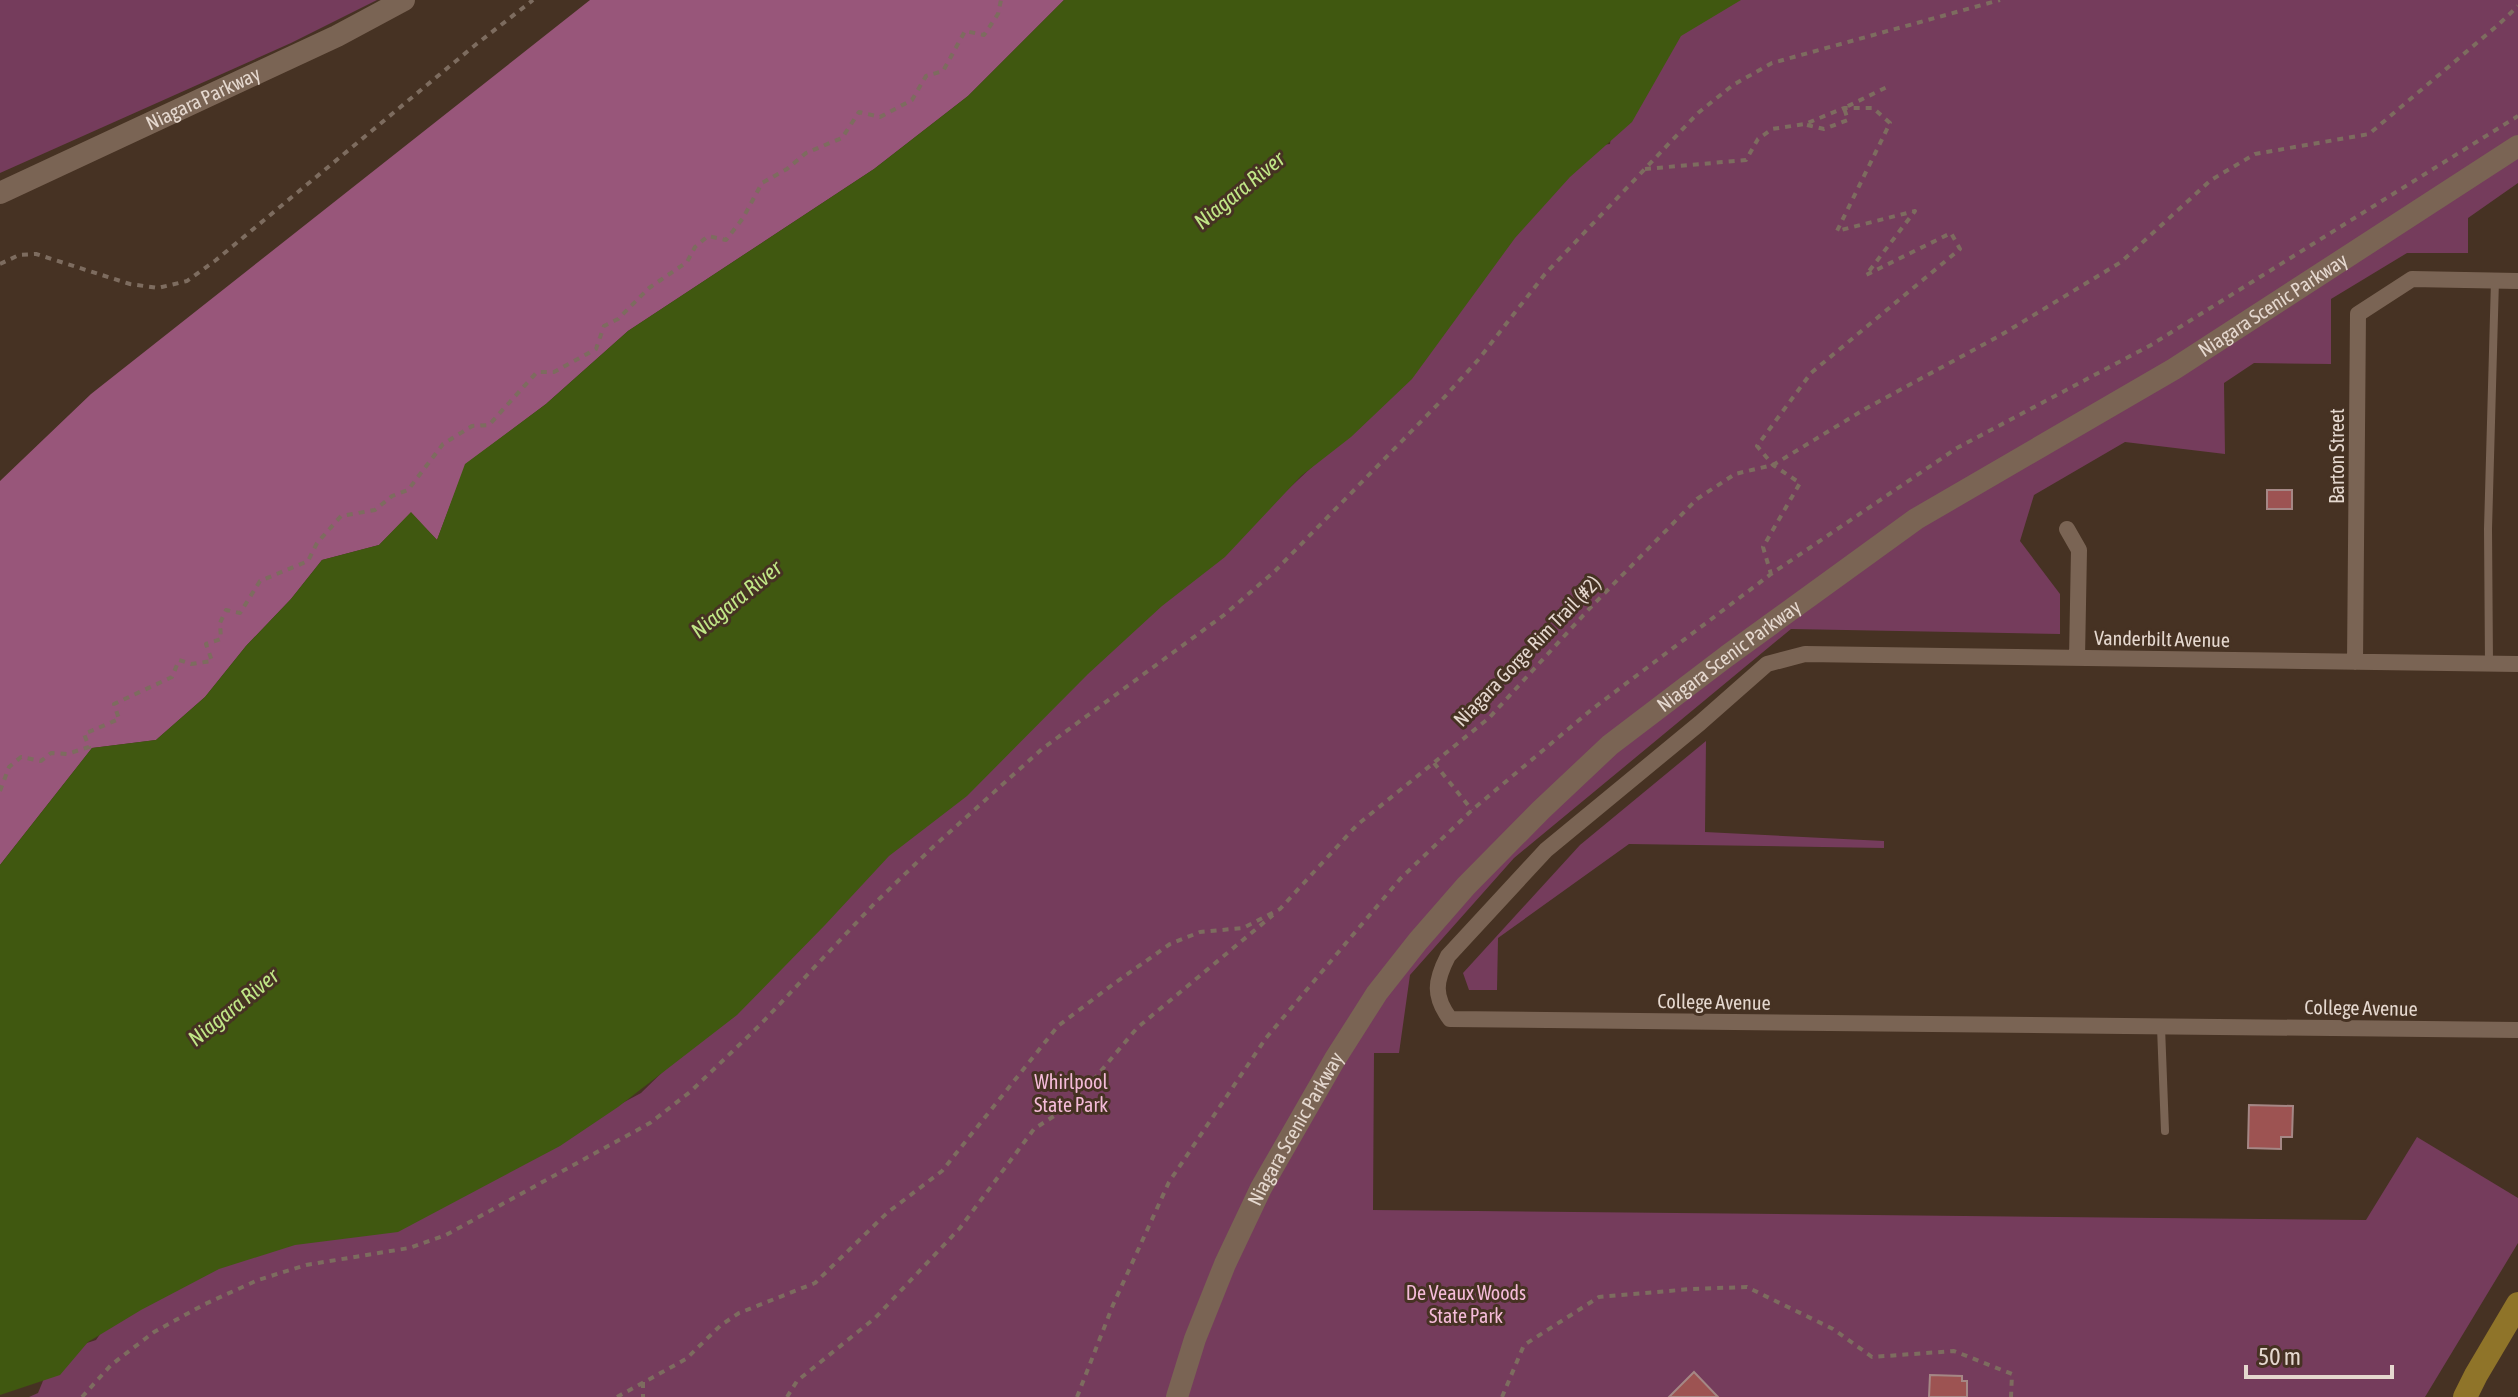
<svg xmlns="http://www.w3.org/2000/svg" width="2518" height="1397" font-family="'Asap Condensed',sans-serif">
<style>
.green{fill:#753c5c}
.forest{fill:#98567a}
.water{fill:#405810}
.building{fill:#9d5352;stroke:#a58785;stroke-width:2}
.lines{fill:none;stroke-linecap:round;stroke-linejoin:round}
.path{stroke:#7d6c5f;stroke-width:4;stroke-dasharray:6 6;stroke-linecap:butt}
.service{stroke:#7a6454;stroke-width:8}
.minor{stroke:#7a6454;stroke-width:16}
.secondary{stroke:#7a6454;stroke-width:22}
.primary{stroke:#8f7429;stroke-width:24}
.labels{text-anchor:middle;stroke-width:6;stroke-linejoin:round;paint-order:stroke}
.street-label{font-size:20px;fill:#e5d8cf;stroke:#463223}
.park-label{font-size:20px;fill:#f5bbd9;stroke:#463223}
.water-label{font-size:22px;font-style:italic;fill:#c0e686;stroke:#463223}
</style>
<rect width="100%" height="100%" fill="#463223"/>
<path class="green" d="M0,0H377L291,43L0,173Z
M1710,0H2518V183L2468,218V253H2407L2331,299V364L2254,363L2224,383L2225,454L2125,442L2034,495L2020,541L2060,594V634L1791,629L1514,858L1410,975L1399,1053H1374L1373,1210L2366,1220L2417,1137L2518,1198V1243L2425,1397H29L38,1393L54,1354L96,1340L119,1307L256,1244L428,1208L641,1093L764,973L814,891L1234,540L1396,388L1546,152L1610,144L1619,80Z
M1706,741L1705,832L1884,841V848L1629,844L1498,938L1497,990H1469L1463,973L1580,845Z"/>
<path class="forest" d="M590,0H1064L968,96L874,169L628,331L546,404L466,464L437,540L411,513L379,545L322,560L291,599L246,646L205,697L156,740L92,748L0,865V481L91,394Z"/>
<path class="water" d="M1064,0H1741L1681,36L1632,122L1570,177L1515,238L1412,379L1351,437L1301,476L1225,557L1162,606L1088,674L967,796L889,856L825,925L737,1015L618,1107L560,1146L398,1232L295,1245L219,1269L141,1310L88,1342L60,1375L0,1395V865L92,748L156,740L205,697L246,646L291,599L322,560L379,545L411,512L437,540L465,464L546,404L628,331L874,169L968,96Z"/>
<path class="building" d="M2267,490H2292V509H2267Z
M2249,1105L2293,1106L2292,1137H2281V1149L2248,1148Z
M1694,1372L1718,1397H1669Z
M1930,1375L1962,1376V1381H1967V1397H1929Z"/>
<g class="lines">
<path class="path" d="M1807,125L1824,129L1848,120L1844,108L1889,86
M1645,169L1746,160L1758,139L1772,129L1805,124L1844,108H1873L1890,123L1837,231L1915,211L1866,275L1951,233L1960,249L1811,373L1757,446L1773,465L1800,483L1763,547L1771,574
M0,264L19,255L36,254L130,284L158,288L187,281L216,260L474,46L533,0
M1434,763L1472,810
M0,791L9,767L21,757L41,761L51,753L67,754L89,747L84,734L119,719L114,704L172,677L179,660L191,664L212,661L206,644L221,639L220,623L226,610L240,613L260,581L308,561L317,543L341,516L375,510L392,496L408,490L443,444L472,426L489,425L537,372H554L596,349L604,326L618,319L649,288L687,262L695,247L708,236L726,240L743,218L762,183L787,169L806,153L842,138L859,112L880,117L912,100L926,76L943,71L965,31L984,35L998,14L1001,0
M643,1382V1397
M82,1397L111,1365L154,1332L205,1304L258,1280L306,1265L409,1248L446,1235L650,1123L690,1092L759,1026L875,903L933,847L1042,749L1224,615L1275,571L1440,402L1478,360L1545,274L1698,113L1733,85L1772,63L2000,0
M617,1397L686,1359L721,1325L739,1313L815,1283L887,1213L942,1171L1058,1026L1112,985L1170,944L1200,932L1243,928L1280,909L1357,825L1489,718L1590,608L1697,499L1735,474L1773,465L1865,409L2001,335L2121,262L2211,180L2255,154L2369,134L2498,25L2518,6
M787,1397L797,1381L875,1318L960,1228L1034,1129L1074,1103L1137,1028L1273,915
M1077,1397L1113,1305L1169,1182L1266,1038L1400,879L1472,810L1591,710L1771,574L1957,448L2151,345L2518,116
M1502,1397L1524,1345L1599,1297L1691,1289L1747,1287L1833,1329L1872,1357L1954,1351L2012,1374L2011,1397"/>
<path class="service" d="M2489,664L2488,529L2495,280
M2161,1027L2165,1131"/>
<path class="minor" d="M2067,529L2079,550L2077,658
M2355,662L2358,314L2412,279L2518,281
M2518,664L1805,654L1767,664L1700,723L1546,850L1448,956C1435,981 1433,996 1450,1019L2518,1030"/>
<g class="secondary">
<path id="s1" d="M0,193L337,36L404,0"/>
<path id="s2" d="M1177,1397L1195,1339L1225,1264L1261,1188L1335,1059L1377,993L1418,941L1466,886L1541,810L1610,745L1727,656L1916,519L2174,369L2518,146"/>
</g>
<path class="primary" d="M2465,1397L2476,1375L2518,1304"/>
</g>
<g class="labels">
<g class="street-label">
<text dy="7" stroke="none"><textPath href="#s1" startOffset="224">Niagara Parkway</textPath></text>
<text dy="7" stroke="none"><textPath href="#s2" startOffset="1590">Niagara Scenic Parkway</textPath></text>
<text transform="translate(2337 456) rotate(-90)" y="7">Barton Street</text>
<text transform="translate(2162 639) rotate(1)" y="7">Vanderbilt Avenue</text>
<text transform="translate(1527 651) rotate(-46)" y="7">Niagara Gorge Rim Trail (#2)</text>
<text dy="7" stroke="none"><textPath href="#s2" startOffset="942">Niagara Scenic Parkway</textPath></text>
<text transform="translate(1714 1002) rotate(1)" y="7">College Avenue</text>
<text transform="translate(2361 1008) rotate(1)" y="7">College Avenue</text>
<text dy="7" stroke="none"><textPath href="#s2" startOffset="294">Niagara Scenic Parkway</textPath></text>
</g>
<g class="park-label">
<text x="1071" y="1089">Whirlpool<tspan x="1071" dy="23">State Park</tspan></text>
<text x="1466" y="1300">De Veaux Woods<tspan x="1466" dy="23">State Park</tspan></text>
</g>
<g class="water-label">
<text transform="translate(1239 190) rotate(-39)" y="8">Niagara River</text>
<text transform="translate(736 599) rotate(-39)" y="8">Niagara River</text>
<text transform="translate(233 1007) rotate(-39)" y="8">Niagara River</text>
</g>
</g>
<path d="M2246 1365v12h146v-12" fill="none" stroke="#e5d8cf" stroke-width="4"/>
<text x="2258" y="1365" font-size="24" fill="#e5d8cf" stroke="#463223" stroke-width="6" paint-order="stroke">50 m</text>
</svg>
